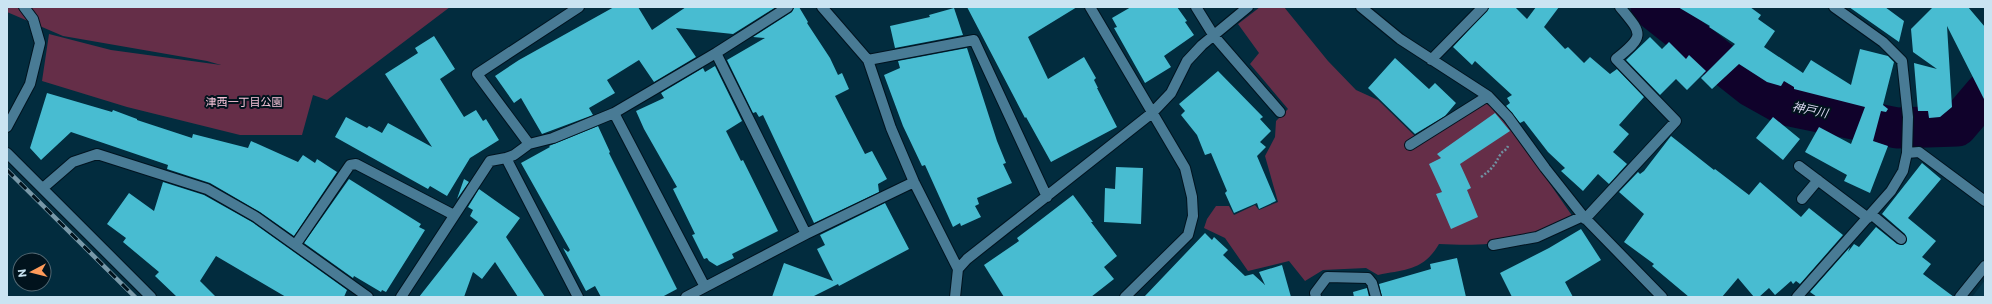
<svg xmlns="http://www.w3.org/2000/svg" width="1992" height="304" font-family="Commissioner,'Noto Sans JP',sans-serif">
<style>
.built{fill:#05384d}
.green{fill:#652e48}
.lines{fill:none;stroke-linecap:round;stroke-linejoin:round}
.river{stroke:#10022b;stroke-width:41}
.building{fill:#48bcd1}
.minor-casing{stroke:#00131f;stroke-width:12}
.path{stroke:#7091a1;stroke-width:2.5;stroke-dasharray:2 2;stroke-linecap:butt}
.minor{stroke:#497b95;stroke-width:10}
.rail-casing{stroke:#7898a8;stroke-width:4.5}
.rail{stroke:#01131d;stroke-width:3;stroke-dasharray:9;stroke-linecap:butt}
.labels{text-anchor:middle;stroke-width:4;stroke-linejoin:round;paint-order:stroke}
.park-label{font-size:11px;fill:#f7c3d8;stroke:#01131d}
.water-label{font-size:12px;font-style:italic;fill:#dcd9f1;stroke:#01131d}
</style>
<rect width="100%" height="100%" fill="#022c3e"/>
<path class="built" d="M1985,280V297H1972Z"/>
<path class="green" d="M7,7H450L327,100L313,95L302,135H240L127,107L42,81L49,34L111,50L221,65L207,61L63,36L7,12Z
M1260,7H1284L1328,61L1356,90L1378,100L1420,141L1485,103L1493,108L1525,148L1573,217C1553,226 1533,235 1512,240C1489,246 1462,245 1439,244C1423,271 1406,269 1378,275L1366,268L1323,270L1305,281L1289,261L1248,271L1225,238L1204,228L1207,219L1216,206H1229L1234,215L1255,205L1259,210L1278,202L1265,156L1275,137L1276,121L1288,109L1250,64L1259,53L1238,24Z"/>
<g class="lines">
<path class="river" d="M1651,7L1751,86L1785,105L1897,128L1957,126L1985,93"/>
</g>
<path class="building" d="M614,7H638L652,30L686,7H776L733,34L676,28L696,57L654,82L639,60L607,80L615,93L589,108L593,115L542,134L521,98L514,103L495,76L519,60Z
M794,7H799L808,22L807,23L830,58L838,75L842,73L849,89L835,96L865,154L872,151L887,179L878,184L879,192L814,223L763,115L759,117L756,112L753,113L727,60L765,38L753,37L792,12Z
M967,7H1077L1028,37L1048,79L1084,57L1096,78L1094,80L1098,88H1097L1117,127L1051,162L1026,117L1025,118Z
M1131,7H1177L1187,21L1185,22L1194,35L1164,56L1171,67L1145,83L1114,28L1117,27L1112,18Z
M1490,7H1515L1527,19L1536,7H1559L1544,27L1565,49L1568,47L1584,63L1590,57L1610,74L1617,69L1644,97L1619,125L1629,134L1613,152L1627,164L1609,184L1598,174L1583,191L1561,171L1565,168L1548,152L1524,121L1520,123L1506,106L1510,103L1507,98L1512,95L1475,61L1472,65L1453,47Z
M1678,7H1750L1761,15L1758,19L1775,31L1764,47L1803,73L1811,60L1851,85L1860,49L1888,56L1894,62L1883,105L1888,109L1886,112L1881,111L1873,141L1888,146L1870,193L1844,181L1847,175L1805,152L1819,127L1851,144L1865,107L1794,89V87L1784,81L1781,86L1767,82L1739,64L1712,89L1701,78L1735,44L1709,27L1710,26Z
M1849,7H1885L1904,21L1899,42Z
M1933,7H1968L1985,27V101L1947,26L1952,107L1940,117L1929,118L1928,111H1918L1914,63L1937,69L1913,52L1911,29Z
M954,8L963,35L895,48L890,26L930,17L929,15Z
M434,36L455,69L440,79L464,117L476,110L483,121L486,119L499,140L470,158L447,196L430,186L428,189L335,137L346,117L367,128L369,126L382,133L388,123L432,147L385,74L418,53L415,48Z
M1650,37L1662,49L1669,42L1686,59L1689,55L1706,71L1687,90L1676,79L1660,95L1626,60Z
M967,48L997,141L1006,163L1003,164L1012,183L977,198L979,204L975,206L981,217L961,226L960,223L953,227L925,165L922,166L903,126L884,75L900,68L898,61Z
M1395,58L1429,89L1435,83L1456,103L1445,116L1415,134L1368,88Z
M715,66L742,121L726,131L741,161L743,160L778,231L732,254L734,258L717,266L709,261L707,258L704,259L692,235L695,234L673,189L677,187L644,129L636,111L664,98L661,93L703,68L705,72Z
M1218,71L1263,117L1260,119L1271,131L1260,142L1266,147L1257,156L1276,201L1259,209L1257,203L1234,213L1225,193L1227,191L1211,153L1205,155L1197,135L1181,115L1185,111L1179,104Z
M47,93L112,112L113,110L137,119V120L192,138L193,134L248,148L251,141L298,162L303,155L315,163L317,159L337,172L294,236L260,212L210,183L167,169L168,165L71,132L41,160L30,148Z
M1495,113L1510,131L1460,164L1471,188L1467,190L1478,217L1451,229L1436,194L1442,192L1429,164L1441,158L1437,154Z
M1773,117L1800,139L1783,160L1756,138Z
M598,126L610,152L609,153L677,289L662,297H601L595,286L586,291L563,248L568,252L570,250L521,163L550,147L549,146Z
M1671,136L1714,170L1715,169L1749,195L1760,182L1801,217L1809,208L1843,235L1800,284L1796,281L1793,284L1791,281L1775,295L1769,288L1759,297H1754L1738,278L1722,297H1689L1652,266L1654,264L1624,242L1644,214L1619,192L1638,172L1640,174L1644,171Z
M1922,163L1941,179L1908,218L1936,241L1922,257L1931,264L1923,274L1954,297H1817L1810,292L1850,247L1848,252L1854,244L1859,247L1876,227L1897,244L1903,245L1906,243L1907,240L1905,234L1882,214Z
M1116,167L1143,168L1141,224L1104,222L1105,188L1115,189Z
M349,179L421,224L419,227L425,230L386,292L382,290L381,292L354,276L353,278L304,243Z
M464,179L469,182L457,199Z
M163,182L204,195L252,222L347,290L344,297H286L216,256L200,281L216,297H177L155,276L159,272L123,242L126,238L107,224L129,193L154,211Z
M479,189L520,218L506,237L545,297H518L495,262L482,279L473,272L464,297H419L478,222L470,216L473,210L468,207Z
M1073,195L1093,222H1091L1117,256L1104,267L1114,279L1091,297H1004L984,265L1019,241L1017,238Z
M885,203L909,249L839,286L838,284L812,297H772L784,263L833,281L817,249L825,245L820,235Z
M1581,229L1601,260L1565,282L1573,297H1512L1500,273L1549,248Z
M1205,233L1212,240L1214,237L1228,250L1223,255L1245,276L1253,274L1265,285L1259,272L1282,265L1291,297H1144Z
M1457,258L1466,297H1382L1379,284L1431,269L1430,264Z
M1367,288L1369,297H1354L1353,292Z"/>
<g class="lines">
<g class="minor-casing">
<path id="minor" d="M822,7L868,60L891,128L914,182L958,269L955,297
M1090,7L1185,168L1192,197L1193,216L1188,235L1125,297
M1196,7L1214,36L1280,112
M1361,7L1400,39L1488,96L1508,117L1545,168L1583,216L1662,297
M716,53L806,234
M868,60L974,40L1047,197
M1431,60L1483,7
M614,113L705,287
M7,127L30,84L40,43L33,19L24,7
M529,144L477,74L579,7
M1410,145L1488,96
M7,153L151,297
M1907,153L1919,152L1985,201
M506,158L578,297
M1799,166L1868,218
M43,188L73,162L97,154L207,189L256,217L368,297
M1802,199L1818,180
M1871,214L1901,239
M1585,219L1676,121L1616,59C1646,35 1642,34 1620,7
M296,244L350,165L356,164L454,215
M1493,245L1537,237L1583,216
M958,269L967,259L1152,113L1171,93L1187,61L1202,45L1248,7
M401,297L490,161L506,158L514,155L529,144L553,138L614,113L716,53L788,7
M686,297L806,234L914,182
M1316,297L1315,293L1327,277L1368,278L1372,283L1376,297
M1797,297L1891,191L1903,171L1907,153L1908,117L1902,61L1883,42L1834,7
M1960,297L1985,266"/>
</g>
<path class="path" d="M1481,177C1492,169 1494,166 1500,155C1502,151 1506,151 1508,146"/>
<use href="#minor" class="minor"/>
<g class="rail-casing">
<path id="rail" d="M7,170L135,297"/>
</g>
<use href="#rail" class="rail"/>
</g>
<g class="labels">
<g class="park-label">
<text x="244" y="106">津西一丁目公園</text>
</g>
<g class="water-label">
<text transform="translate(1810 110) rotate(12)" y="4">神戸川</text>
</g>
</g>
<rect width="1992" height="304" fill="none" stroke="#cae4f2" stroke-width="16"/>
<g transform="translate(32 272) rotate(263)"><circle r="19" fill="#01131d" stroke="#516772"/>
<path d="M0-3L7 15L0 10L-7 15Z" fill="#ff9b5a"/>
<text y="-6" font-size="11" font-weight="bold" text-anchor="middle" fill="#cae4f2">N</text>
</g>
</svg>
